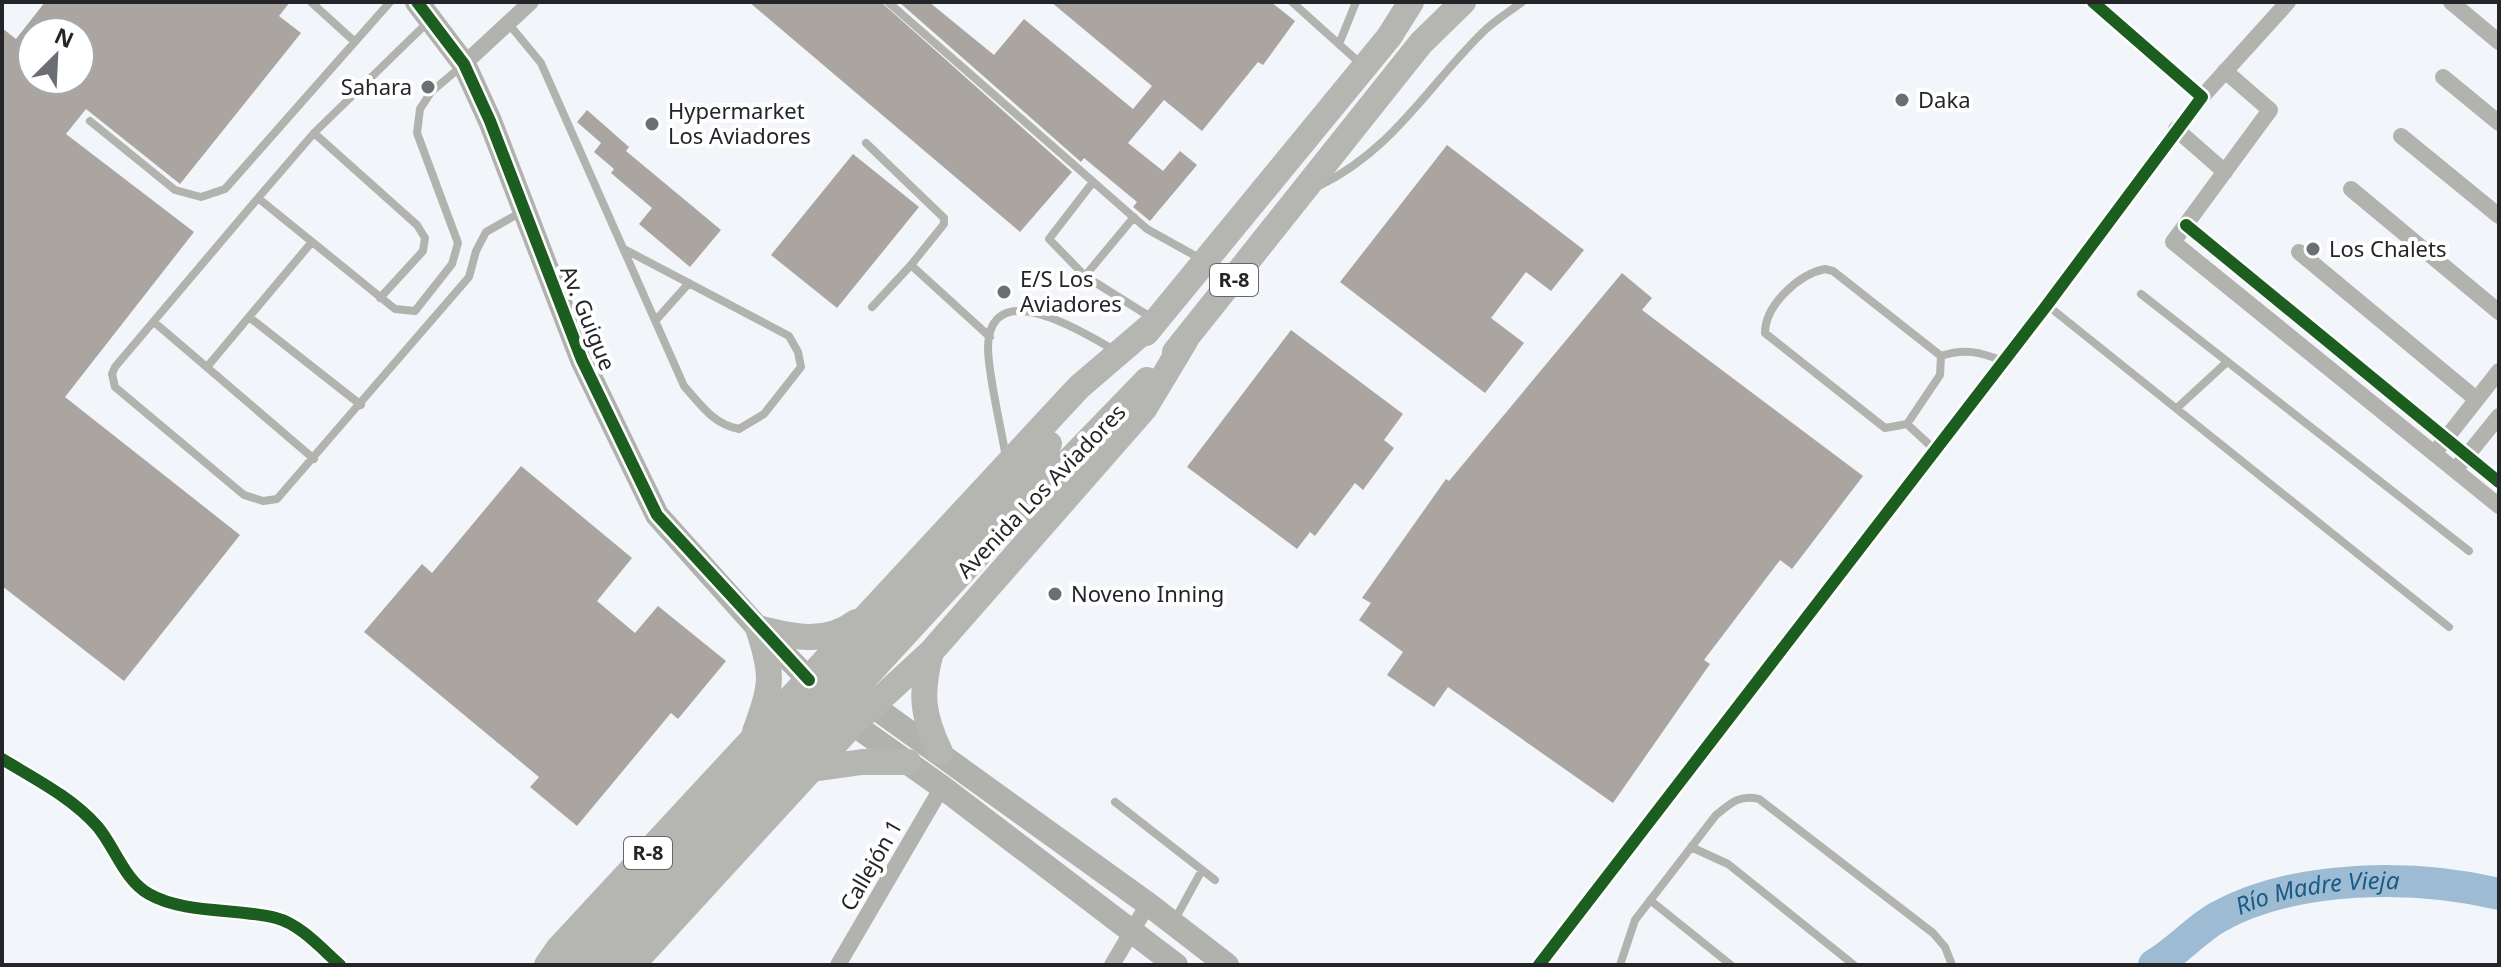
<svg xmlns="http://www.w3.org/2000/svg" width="2501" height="967" font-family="'Noto Sans',sans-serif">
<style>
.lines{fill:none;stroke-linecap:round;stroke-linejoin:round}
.river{stroke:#9dbbd3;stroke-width:32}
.building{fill:#aaa5a0;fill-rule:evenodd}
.lane{stroke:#b2b3ae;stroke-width:8}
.street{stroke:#b2b3ae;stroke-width:16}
.secondary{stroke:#b1b2ad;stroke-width:24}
.primary{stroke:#b5b5b2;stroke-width:26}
.primary-bridge{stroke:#b5b5b2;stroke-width:26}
.cycleway-casing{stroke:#fff;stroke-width:17}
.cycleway{stroke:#1b5e20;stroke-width:12}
.poi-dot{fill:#6b6e72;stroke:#fff;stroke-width:3}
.labels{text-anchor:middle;stroke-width:8;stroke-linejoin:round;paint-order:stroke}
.shield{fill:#fff;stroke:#656669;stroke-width:2}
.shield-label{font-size:20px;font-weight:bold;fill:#232529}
.poi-label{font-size:22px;fill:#232529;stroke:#fff;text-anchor:start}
.street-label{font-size:22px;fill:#232529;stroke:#fff}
.water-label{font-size:24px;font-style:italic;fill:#195b86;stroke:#fff}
</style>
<rect width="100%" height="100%" fill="#f2f5fa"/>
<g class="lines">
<path class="river" id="s1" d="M2154,965C2177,952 2195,930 2218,917C2296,874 2415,874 2499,894"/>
</g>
<path class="building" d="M45,2H290L279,16L301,33L180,184L86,109L66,134L194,232L65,397L240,535L124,681L2,586V28L16,39ZM32,32H80V80H32Z
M749,2H881L1072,172L1020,232Z
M899,2H929L994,55L1024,19L1133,109L1152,86L1051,2H1271L1295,21L1263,65L1258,62L1202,131L1164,100L1128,143L1163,171L1180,151L1197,165L1150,221L1133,207L1137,202L1084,158L1081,162Z
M587,110L629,147L626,151L721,230L690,267L639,224L652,208L611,173L614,169L594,152L601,143L577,122Z
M1447,145L1584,250L1551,291L1526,272L1491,318L1524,343L1485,393L1340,282Z
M853,154L919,207L837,308L771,255Z
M1622,273L1652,298L1642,310L1863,476L1792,569L1780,560L1704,660L1710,664L1613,803L1448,687L1434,707L1387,675L1403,652L1359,620L1371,603L1362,598L1446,479L1449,481Z
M1291,330L1403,414L1384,440L1394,448L1363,490L1355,483L1315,536L1310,532L1297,549L1187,467Z
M521,466L632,558L597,601L635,633L658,606L726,661L678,719L671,713L577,826L530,787L539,777L364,632L422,564L432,573Z"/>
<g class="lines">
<path class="lane" d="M311,2L355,42
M888,2L1147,229L1201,259
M1292,2L1361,64
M508,23L541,63L684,386C701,405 713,424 739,429L764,414L801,367L798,352L789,336L624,249
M1339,44L1356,2
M463,65L431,92L420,109L417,133L458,243L452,264L415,311L395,309L258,198L115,367L112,374L115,387L244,495L263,501L277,499L469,277L476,251L486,232L523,211
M90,121L175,190L201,197L225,189L390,2
M314,133L417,225L425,238L423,251L380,298
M866,143L944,218V224L911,265L990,337
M1093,182L1049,239L1085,276L1134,217
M1319,186C1394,149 1426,88 1483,32C1494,21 1509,12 1522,2
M258,198L314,133L429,21
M1825,269L1833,271L1941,356L1940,375L1907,424L1885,428L1765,333C1765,305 1799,274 1825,269Z
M1085,276L1152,318
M2141,294L2469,551
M2047,305L2449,627
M872,307L911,265
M249,317L361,405
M656,320L689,283
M154,322L314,459
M1941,356C1965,348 1980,352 2003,361
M207,367L311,243
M2177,408L2227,362
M1907,424L1935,450
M1006,458C1001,426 989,380 988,349C988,272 1085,333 1114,350
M1115,802L1215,880
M1691,847L1728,864L1854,965
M1650,900L1731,965
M1174,921L1202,870
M1620,965L1635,920L1716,815C1731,803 1740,794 1759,799L1933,933L1945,947L1952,965"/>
<path class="street" d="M2451,2L2499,42
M464,64L531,2
M2225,71L2270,110L2173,242L2499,506
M2443,77L2499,123
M2202,97L2288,2
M2176,129L2225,172
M2401,136L2499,216
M2351,189L2499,312
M2186,225L2499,482
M2299,252L2476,399
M2440,446L2499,371
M2461,463L2499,416
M2,759C35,779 71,797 97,826C115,847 124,880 149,894C184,914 238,908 276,918C300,924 322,949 340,965
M838,965L942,787
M1112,965L1148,904
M1539,965L2047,305L2202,97L2093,2"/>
<path class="secondary" d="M417,2L464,64L490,121L582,360L657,515L758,628L853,724L942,787L1176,965
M859,696L1148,904L1227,965"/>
<path class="primary" d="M1146,333L1389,37L1411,2
M1175,352L1421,43L1463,2
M974,531L1049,444
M988,544L1147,380
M758,628C791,637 826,645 856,622
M931,652C920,693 922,715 940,752
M755,732C772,685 774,676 758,628
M812,769L862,762H908
M547,965L558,949L1079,387L1156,321
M570,965L629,903
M600,965L645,917
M632,965L853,724L931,652L1144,409L1185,341"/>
<path class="primary-bridge" d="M629,903L974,531
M645,917L988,544"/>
<g class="cycleway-casing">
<path id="cycleway" d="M417,2L464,64L490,121L582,360L657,515L809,680
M2186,225L2499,482
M2,759C35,779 71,797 97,826C115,847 124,880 149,894C184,914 238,908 276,918C300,924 322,949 340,965
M1539,965L2047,305L2202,97L2093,2"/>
</g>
<use href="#cycleway" class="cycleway"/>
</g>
<g class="poi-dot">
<circle cx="428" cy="87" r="8"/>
<circle cx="1902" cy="100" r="8"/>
<circle cx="652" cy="124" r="8"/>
<circle cx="2313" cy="249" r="8"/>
<circle cx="1004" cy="292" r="8"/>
<circle cx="1055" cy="594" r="8"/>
</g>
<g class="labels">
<g class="shield">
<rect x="1210" y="264" width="48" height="32" rx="6"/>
<rect x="624" y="837" width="48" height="32" rx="6"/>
</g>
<g class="shield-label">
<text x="1234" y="287">R-8</text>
<text x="648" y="860">R-8</text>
</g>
<g class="poi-label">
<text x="412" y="95" text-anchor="end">Sahara</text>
<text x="1918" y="108">Daka</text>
<text x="668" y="119">Hypermarket<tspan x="668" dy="25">Los Aviadores</tspan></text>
<text x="2329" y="257">Los Chalets</text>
<text x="1020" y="287">E/S Los<tspan x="1020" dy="25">Aviadores</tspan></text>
<text x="1071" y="602">Noveno Inning</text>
</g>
<g class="street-label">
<text transform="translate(588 318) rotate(68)" y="8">Av. Guigue</text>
<text transform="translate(1041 491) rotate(-46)" y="8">Avenida Los Aviadores</text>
<text transform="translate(871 865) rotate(-60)" y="8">Callejón 1</text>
</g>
<g class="water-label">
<text dy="8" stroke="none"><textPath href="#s1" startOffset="184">Río Madre Vieja</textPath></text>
</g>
</g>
<rect width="2501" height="967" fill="none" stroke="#232529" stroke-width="8"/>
<g transform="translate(56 56) rotate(24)"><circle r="38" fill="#ffffff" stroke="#a7a8a9" stroke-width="2"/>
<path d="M0-6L14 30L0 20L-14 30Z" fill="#6b6e72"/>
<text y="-12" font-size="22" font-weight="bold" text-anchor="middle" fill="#232529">N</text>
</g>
</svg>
